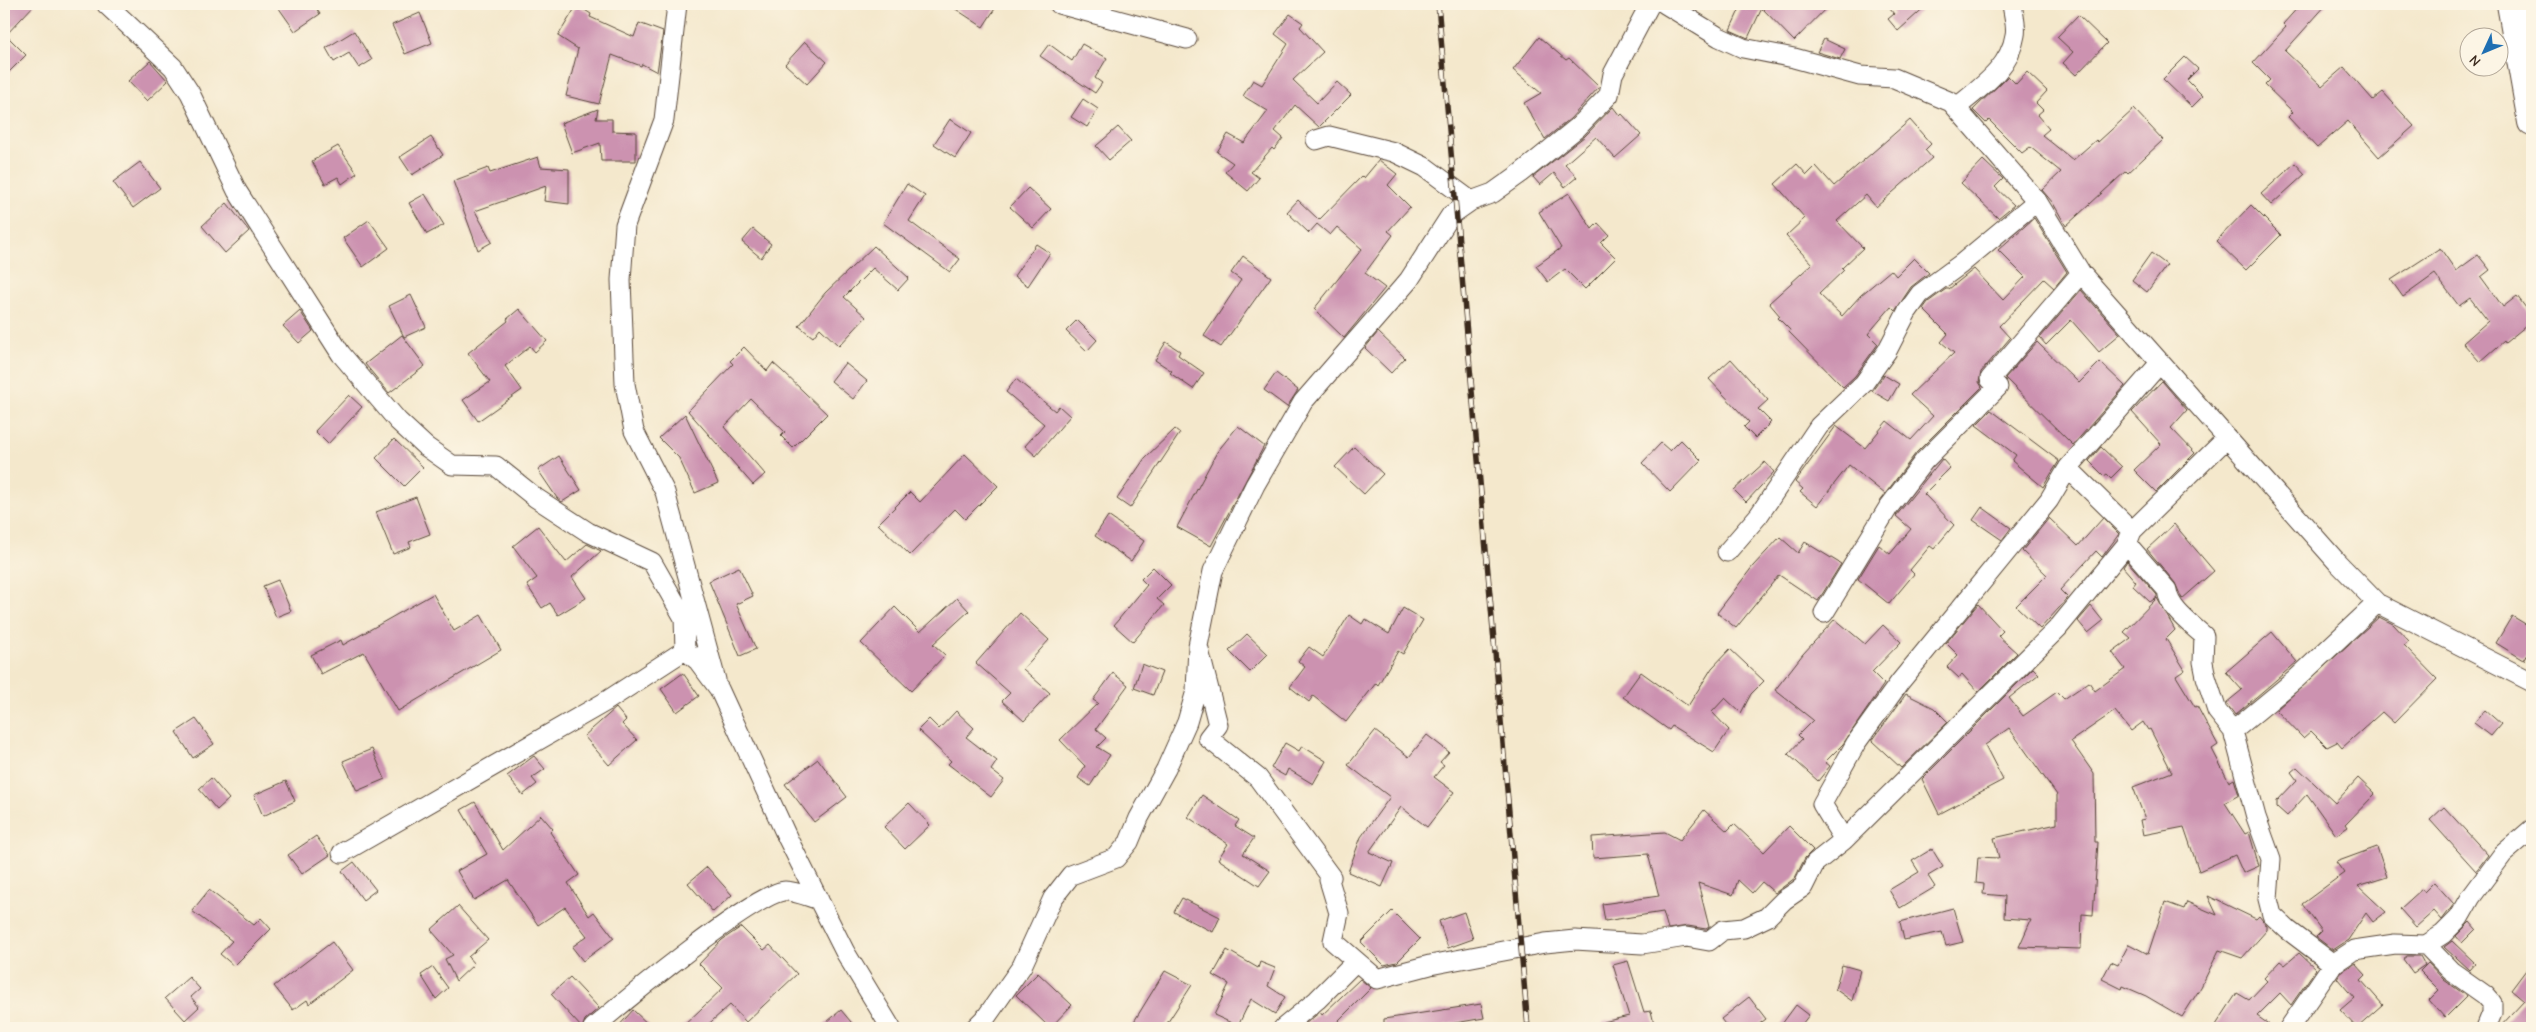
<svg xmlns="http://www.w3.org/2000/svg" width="2536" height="1032" font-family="'Comic Neue',sans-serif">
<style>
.building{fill:#cc92b0}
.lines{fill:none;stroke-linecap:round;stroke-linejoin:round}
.street-casing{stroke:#574638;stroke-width:21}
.highway-casing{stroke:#574638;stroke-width:30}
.street{stroke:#fff;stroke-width:19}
.highway{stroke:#fff;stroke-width:28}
.rail-casing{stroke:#3b2a1e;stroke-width:5.5}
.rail{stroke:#fcf5e5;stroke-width:4;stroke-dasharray:11;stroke-linecap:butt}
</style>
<rect width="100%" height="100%" fill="#fcf5e5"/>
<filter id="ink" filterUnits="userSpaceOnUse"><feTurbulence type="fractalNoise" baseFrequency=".02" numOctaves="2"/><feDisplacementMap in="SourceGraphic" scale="10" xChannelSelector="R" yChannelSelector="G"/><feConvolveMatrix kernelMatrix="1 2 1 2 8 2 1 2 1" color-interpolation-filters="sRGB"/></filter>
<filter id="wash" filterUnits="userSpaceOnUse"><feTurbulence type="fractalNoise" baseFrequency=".0096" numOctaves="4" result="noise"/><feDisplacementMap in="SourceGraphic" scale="20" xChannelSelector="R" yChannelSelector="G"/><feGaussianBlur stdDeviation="1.12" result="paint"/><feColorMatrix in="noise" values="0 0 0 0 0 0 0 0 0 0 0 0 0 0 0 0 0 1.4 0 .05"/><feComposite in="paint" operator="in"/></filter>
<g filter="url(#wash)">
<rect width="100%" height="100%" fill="#f4e8cc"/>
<g id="blocks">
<path class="building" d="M4,4H35L6,35L26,55L4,77Z
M276,4H313L320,14L295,31Z
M948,4H998L983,27Z
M1742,4H1830L1794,41L1762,8L1748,38L1730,30Z
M1886,4H1928L1898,31L1888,19L1894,14Z
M2301,4H2327L2285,51L2322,86L2344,67L2373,100L2383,92L2414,126L2379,157L2348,121L2317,148L2288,117L2293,112L2265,85L2270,80L2253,63L2286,27L2283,24Z
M577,5L591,14L590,17L634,37L639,23L663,32L657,72L642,64L641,66L612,55L599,104L566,96L578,49L558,36Z
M420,13L432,43L405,54L392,25Z
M1290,14L1303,23L1300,27L1323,52L1293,80L1317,103L1337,82L1351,95L1319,127L1295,105L1275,131L1283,138L1274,150L1272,148L1251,172L1259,178L1248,191L1225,172L1233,163L1217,152L1228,134L1244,143L1268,111L1243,96L1253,80L1262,85L1288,44L1275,34Z
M2078,15L2107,43L2076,75L2063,63L2073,52L2057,37Z
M354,31L372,60L359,68L349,53L334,62L326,48Z
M1539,37L1566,60L1569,58L1599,87L1570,119L1545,139L1524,103L1541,93L1513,70Z
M1824,39L1845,49L1840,59L1817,52Z
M805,42L827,62L807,84L785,64Z
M1049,44L1072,61L1082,44L1107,58L1095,78L1102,83L1095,93L1040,56Z
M2185,57L2198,69L2187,80L2203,96L2192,107L2163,79Z
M150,61L168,81L147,101L128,81Z
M2027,72L2047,91L2036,103L2043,110L2037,115L2049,129L2042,135L2073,160L2096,140L2098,142L2134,109L2163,140L2128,173L2126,171L2066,226L2053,203L2042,190L2061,172L2030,147L2022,153L1989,120L1986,123L1973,110L2008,76L2016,84Z
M1083,99L1098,109L1087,127L1071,117Z
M1613,107L1620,116L1622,114L1641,135L1615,158L1596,137L1565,164L1577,177L1565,187L1554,173L1540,185L1533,177L1585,136Z
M598,109L596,119H612V131L636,132V161H601L600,143L572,153L561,123Z
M950,119L971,133L955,158L934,144Z
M1910,120L1931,144L1925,150L1932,158L1876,207L1866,195L1837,221L1863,248L1842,268L1844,270L1819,294L1842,316L1861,295L1891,270L1896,276L1914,258L1929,273L1911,287L1895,311L1891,307L1868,334L1878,344L1855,376L1843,387L1789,332L1790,330L1778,318L1780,316L1769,303L1812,264L1786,236L1805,218L1775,184L1797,164L1807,175L1816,166L1834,186Z
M1118,127L1131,141L1109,160L1096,146Z
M431,137L443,155L412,175L400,157Z
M338,146L357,173L342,184L338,177L325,184L312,161Z
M538,157L541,167L569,169V204L544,201L546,186L475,211L492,242L478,250L453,181L488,168L490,173Z
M1379,160L1397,174L1388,185L1410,207L1388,231L1393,235L1365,273L1385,288L1344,338L1314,309L1362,249L1337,227L1330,235L1317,224L1309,233L1287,212L1298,200L1319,220L1362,176L1364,178Z
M1983,160L2003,179L1995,187L2014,205L1998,218L1961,183Z
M140,162L160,188L133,208L113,182Z
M2295,163L2305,174L2271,205L2261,194Z
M907,184L925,196L909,221L960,259L950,272L883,223Z
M1028,188L1051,209L1033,228L1010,207Z
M1569,193L1592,229L1598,223L1609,235L1601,243L1616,258L1585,289L1565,269L1548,282L1536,266L1561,248L1539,212Z
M425,194L444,225L427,234L409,203Z
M227,203L249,231L225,253L202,226Z
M2251,205L2281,235L2246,270L2216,241Z
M2034,218L2067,272L2054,288L2044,279L1999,326L2010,338L1981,372L1979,382L1982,387L1916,453L1885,494L1849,465L1817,506L1800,492L1803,489L1795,482L1836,426L1865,448L1887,421L1911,440L1933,416L1910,395L1954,353L1941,342L1948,334L1923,309L1928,302L1946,289H1949L1974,269L2003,300L2025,277L1998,250Z
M369,220L389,248L363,267L343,238Z
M753,229L771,244L761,258L742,242Z
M1036,244L1050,253L1028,286L1014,276Z
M874,246L909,278L898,290L873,268L844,297L866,317L839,346L820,328L813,337L799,326L825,293Z
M2440,248L2456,271L2478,255L2490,270L2481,277L2503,307L2517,296L2532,316V321L2505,343L2504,341L2480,362L2463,343L2488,321L2470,298L2459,306L2435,274L2403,297L2391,280Z
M2151,253L2167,265L2147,292L2132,280Z
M1243,256L1271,277L1221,347L1204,336L1241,280L1231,273Z
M2081,290L2120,334L2099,352L2071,320L2046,345L2040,338Z
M411,295L426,327L404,337L389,306Z
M519,309L547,341L535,352L530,346L505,366L522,390L478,421L463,400L490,382L468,353L508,321L507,319Z
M300,311L313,331L299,343L283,326Z
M1077,320L1097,340L1087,351L1066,331Z
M1378,332L1405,358L1391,373L1365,348Z
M402,335L425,366L389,393L365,364Z
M1166,342L1180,351L1178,355L1204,373L1193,389L1170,373L1172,371L1155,360Z
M2037,342L2079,383L2100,362L2125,386L2073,445L2005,378Z
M744,347L767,371L773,363L782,371L827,414L793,448L781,436L785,432L751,399L724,427L765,474L753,485L688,411L733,364L730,361Z
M1731,359L1768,400L1758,409L1771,422L1755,438L1744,427L1749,422L1709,379Z
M845,363L867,381L853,399L831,381Z
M1276,373L1298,390L1287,407L1264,390Z
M1884,375L1899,384L1889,401L1872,391Z
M1016,379L1055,411L1059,406L1070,416L1036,456L1025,446L1044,424L1006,392Z
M2162,381L2187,410L2171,428L2195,453L2156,492L2134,470L2161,444L2132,412Z
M349,395L362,407L328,444L315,431Z
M1991,410L2059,461L2043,487L2012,461L2016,455L1976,425Z
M685,414L718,483L695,493L679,458L659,438Z
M1238,426L1264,446L1211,546L1177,527L1217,452Z
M1175,429L1180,433L1130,508L1117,499L1145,458Z
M394,439L423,467L404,486L376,458Z
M1681,440L1701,460L1670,492L1642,463L1661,443L1670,451Z
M1354,447L1383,474L1364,494L1335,467Z
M2101,447L2122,467L2111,478L2107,474L2104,476L2089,461Z
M965,454L998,486L965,519L955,509L910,555L878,524L910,492L920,502Z
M559,456L581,490L562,502L557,498L538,470Z
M1942,459L1950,468L1924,494L1954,525L1934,549L1930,546L1910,570L1914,574L1889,604L1858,579L1879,545L1890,554L1911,529L1896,516Z
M1765,462L1774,472L1746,502L1734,490Z
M416,497L430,534L409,542L411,547L393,554L376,512Z
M1982,507L2011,528L2002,540L1973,520Z
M1108,516L1144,541L1131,561L1095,536Z
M2049,518L2078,546L2103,518L2119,534L2102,557L2096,551L2060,590L2068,598L2040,629L2016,606L2047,575L2022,551Z
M2174,524L2214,571L2182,599L2175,583L2147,549Z
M538,526L566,562L587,544L601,551L572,577L586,598L558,615L550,603L542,608L527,585L537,578L513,546Z
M1780,537L1798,553L1805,542L1841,564L1818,601L1779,575L1736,628L1717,613L1753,566Z
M2127,561L2157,595V597L2150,602L2133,586L2136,582L2123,567Z
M739,567L753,596L736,604L756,649L740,656L709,581Z
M1153,567L1171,585L1157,599L1164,605L1133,642L1114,625L1147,585L1141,579Z
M278,580L291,611L276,617L263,586Z
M433,594L454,631L481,615L501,650L398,711L364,652L321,674L311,655L341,640L343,645Z
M957,598L969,611L933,644L945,655L911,691L861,643L895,607L920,632Z
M2157,598L2175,630L2166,639L2185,670L2176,676L2195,707L2197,706L2218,745L2212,749L2229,782L2234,779L2239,795L2225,803L2245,834L2249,832L2259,866L2243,873L2235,855L2199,871L2184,827L2143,835L2140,820L2145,819L2133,787L2172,772L2150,729L2148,730L2143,722L2131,731L2115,711L2071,741L2094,774L2095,842H2098L2093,915L2082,914L2081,949L2019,947L2031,920L2004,918L2005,896L1983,894L1984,884L1976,883L1978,857L1999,858L1994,838L2057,824V795L2009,728L1985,745L2003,780L1939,814L1922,779L2033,668L2039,674L2009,698L2023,716L2057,692L2064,699L2089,682L2095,691L2125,669L2112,652L2131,638L2124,632Z
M1978,604L2003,631L1998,636L2017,653L1978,692L1962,674L1959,678L1947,667L1958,655L1946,643Z
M2091,606L2103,621L2088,633L2078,621Z
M1403,608L1423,620L1403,654L1398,651L1378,685L1376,683L1346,722L1313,696L1309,702L1290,687L1305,667L1298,661L1309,647L1323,657L1349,615L1362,624L1365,619L1389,634Z
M1020,613L1049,640L1023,669L1050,693L1024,721L1002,701L1010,693L976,663Z
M2512,616L2532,628V646L2524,660L2496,643Z
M2379,617L2393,624L2409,641L2404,645L2437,679L2394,723L2382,712L2342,748L2337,742L2327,747L2311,731L2303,738L2276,710Z
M1835,619L1865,644L1883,625L1901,642L1872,672L1884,684L1843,744L1825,762L1830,766L1818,781L1788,754L1802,739L1798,735L1813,720L1775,690L1803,654Z
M2272,632L2297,662L2235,715L2226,703L2242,690L2226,672Z
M1247,634L1268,654L1250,672L1229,651Z
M1730,649L1764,681L1751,694L1741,713L1725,698L1712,712L1729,730L1714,752L1672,726L1669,730L1623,697L1641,672L1688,706L1712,668Z
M1142,664L1162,672L1153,695L1134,688Z
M683,673L699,696L677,712L661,689Z
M1113,673L1128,685L1096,729L1106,738L1097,747L1110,755L1090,786L1078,778L1085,766L1060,740L1098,703L1093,700Z
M1906,694L1934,708L1948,722L1901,768L1872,741Z
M616,708L626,720L622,724L637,740L609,765L584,736Z
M2485,710L2501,724L2491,736L2474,723Z
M956,711L974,728L966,737L997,761L991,770L1004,780L991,797L948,764L951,761L918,730L929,719L939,729Z
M196,719L214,744L193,758L176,732Z
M1375,731L1409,757L1427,735L1449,752L1440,762L1444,765L1434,777L1454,792L1427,827L1401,807L1369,852L1393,863L1382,887L1348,872L1361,837L1390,797L1348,765Z
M1285,743L1299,751L1302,746L1326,761L1313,784L1288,769L1285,776L1271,768Z
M372,749L385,779L357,791L343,761Z
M534,756L545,769L532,778L537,784L523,795L507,776Z
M818,759L847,797L814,822L785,784Z
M2297,767L2335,803L2358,778L2375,794L2346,824L2348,827L2336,835L2307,794L2287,816L2277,807V801L2297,780L2291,772Z
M211,778L229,799L217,810L199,789Z
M286,781L295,801L263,816L254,795Z
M1202,795L1239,820L1235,826L1254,838L1243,854L1270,871L1259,886L1218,859L1228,844L1188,817Z
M475,802L503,850L541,815L553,829L550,832L579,875L568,883L589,916L594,912L614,938L583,961L572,947L587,936L565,907L538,925L508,880L474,900L457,871L487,854L461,810Z
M909,803L930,825L905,849L884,827Z
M2444,807L2488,855L2476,871L2430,820Z
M1704,810L1727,831L1734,824L1764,852L1789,826L1813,850L1805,858L1795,878L1775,893L1762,882L1752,893L1738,880L1733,895L1698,883L1709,927L1706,929L1688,926L1668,929L1663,912L1605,921L1602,904L1659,896L1648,854L1593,858L1592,837L1665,832L1680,840Z
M316,836L330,855L302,874L288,855Z
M2377,847L2387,877L2358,886L2386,912L2373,922L2366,913L2348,940L2333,950L2316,937L2322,931L2302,904L2344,873L2336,862Z
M1932,849L1943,867L1928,876L1935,887L1900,908L1889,890L1919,872L1912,861Z
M354,862L376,890L363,900L342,871Z
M707,867L732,895L713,912L688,883Z
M2434,882L2454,904L2442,920L2434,911L2416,927L2400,909L2422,889L2424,892Z
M209,890L254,925L261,918L271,929L234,966L220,954L232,941L192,911Z
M2208,896L2256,919L2259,916L2267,926V930L2242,958L2219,950L2201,987L2182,1017L2146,996L2123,986L2122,989L2102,979L2111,962L2118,965L2129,944L2148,954L2165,902L2184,909L2187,902L2217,915Z
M1182,898L1220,917L1213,932L1174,912Z
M458,906L488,940L468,957L474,964L456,981L445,959L453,955L431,930Z
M1953,908L1963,942L1946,946L1942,932L1904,940L1900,922Z
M1392,911L1420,939L1397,962L1384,965L1361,942Z
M1464,912L1473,939L1448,948L1439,921Z
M2470,922L2476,929L2462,943L2456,936Z
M741,927L764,950L770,945L797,974L746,1022L730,1005L704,1028H681L723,988L699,964L722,940Z
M2452,941L2475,963L2469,970L2444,947Z
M332,942L353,970L309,1004L307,1000L293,1010L274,986Z
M1227,950L1258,968L1260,962L1275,968L1268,986L1285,997L1275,1014L1251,999L1238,1026L1214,1015L1229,984L1213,975Z
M2299,953L2316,969L2291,1005L2280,993L2257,1016L2274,1028H2214L2237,993L2249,1000L2267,981L2264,978L2280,961L2285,965Z
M2407,956H2420L2425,965L2413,973L2403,959Z
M1628,961L1644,1012L1651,1011L1655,1028H1603V1022L1629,1016L1613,965Z
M2532,962V1023L2527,1028H2499L2524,1001L2511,990Z
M2355,963L2366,975L2361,980L2383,1005L2357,1028L2340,1010L2354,998L2337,978L2341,972Z
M2428,963L2444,980L2467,996L2445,1018L2429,1000L2439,990L2420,971Z
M1842,965L1860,970L1852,1001L1835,989Z
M433,967L448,988L436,999L421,975Z
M1165,971L1192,985L1164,1028H1130Z
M1038,973L1072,1005L1050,1028L1016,995Z
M189,977L200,989L191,997L199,1007L185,1020L165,998Z
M570,977L599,1008L585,1020L582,1028L551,994Z
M1360,979L1371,988L1333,1026L1335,1028H1300L1320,1012L1322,1015Z
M1749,997L1766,1019L1754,1028H1728L1721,1019Z
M1481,1004L1484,1018L1444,1025L1447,1028H1384V1019Z
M1796,1005L1809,1015L1799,1028H1779Z
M633,1010L652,1028H610L614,1025L617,1028Z
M841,1010L856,1028H820Z"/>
</g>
</g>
<g filter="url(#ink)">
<use href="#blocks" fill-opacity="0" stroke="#574638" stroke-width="1"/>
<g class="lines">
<g class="street-casing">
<path id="street" d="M106,4L173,67L190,93L237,191L341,354L398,421L425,446L452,465L496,466L536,498L588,532L652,562L684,618L685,650L698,661L719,689L788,839L845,952L891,1028
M677,4L664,120L625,225L621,280L625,384L634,431L665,492L716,680
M1059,4L1187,39
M1665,4L1719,37L1743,48L1794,58L1860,76L1894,78L1951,102L2037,201L2081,273L2337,562L2377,603L2532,682
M1957,107C1981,87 2010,68 2015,35C2017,26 2013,13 2012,4
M1316,140L1329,136L1394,152L1425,167L1471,201
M2068,468L2132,531
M2127,544L2167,590C2169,609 2190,623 2204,636L2203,662L2206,677L2217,711L2233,731L2256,817L2271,859L2268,899L2272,915L2288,930L2333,964
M1727,552L1759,515L1819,426L1864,383L1887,351L1907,312L1920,294L1961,264L2037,201
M1824,613L1888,508L1924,461L1998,387L1990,379L2081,273
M1198,646L1218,725L1208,738L1258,778L1331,877L1329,880L1339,913L1333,941L1377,979L1430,965L1545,943L1575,940L1642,944L1686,937L1709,941L1723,930L1744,928L1767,917L1784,900L1803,887L1815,863L1844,840L2058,628L2127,544L2132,531L2227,438
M2233,731L2296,679L2377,603
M1844,840L1822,804L1856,743L1900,682L2049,500L2068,468L2160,363
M342,853L605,702L685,650
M2426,945L2451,971L2485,995L2492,1003V1013L2486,1028
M593,1028C621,1004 757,891 785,891C796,891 809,897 819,900
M975,1028L987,1016L1022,966L1053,898L1071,875L1116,858L1129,842L1139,818L1166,769L1187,722L1196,691L1198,646L1213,571L1255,485L1303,402L1409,280L1451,215L1471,201L1493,193L1521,173L1578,127L1609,95L1613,74L1650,4
M1283,1028L1317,1000L1355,962
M2289,1028L2333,964L2354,950L2395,944L2426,945L2443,934L2459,918L2471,897L2503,854L2532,829"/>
</g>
<g class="highway-casing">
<path id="highway" d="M2511,4L2532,122"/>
</g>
<use href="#street" class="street"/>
<use href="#highway" class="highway"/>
<g class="rail-casing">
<path id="rail" d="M1438,4L1528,1028"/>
</g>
<use href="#rail" class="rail"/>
</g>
</g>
<rect width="2536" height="1032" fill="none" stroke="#fcf5e5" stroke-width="20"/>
<g transform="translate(2484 52) rotate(226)"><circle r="24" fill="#fcf5e5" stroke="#afa495"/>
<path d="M0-4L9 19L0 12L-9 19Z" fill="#1f6fb2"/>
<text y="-8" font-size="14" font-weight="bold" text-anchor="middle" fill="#3b2a1e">N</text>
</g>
</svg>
